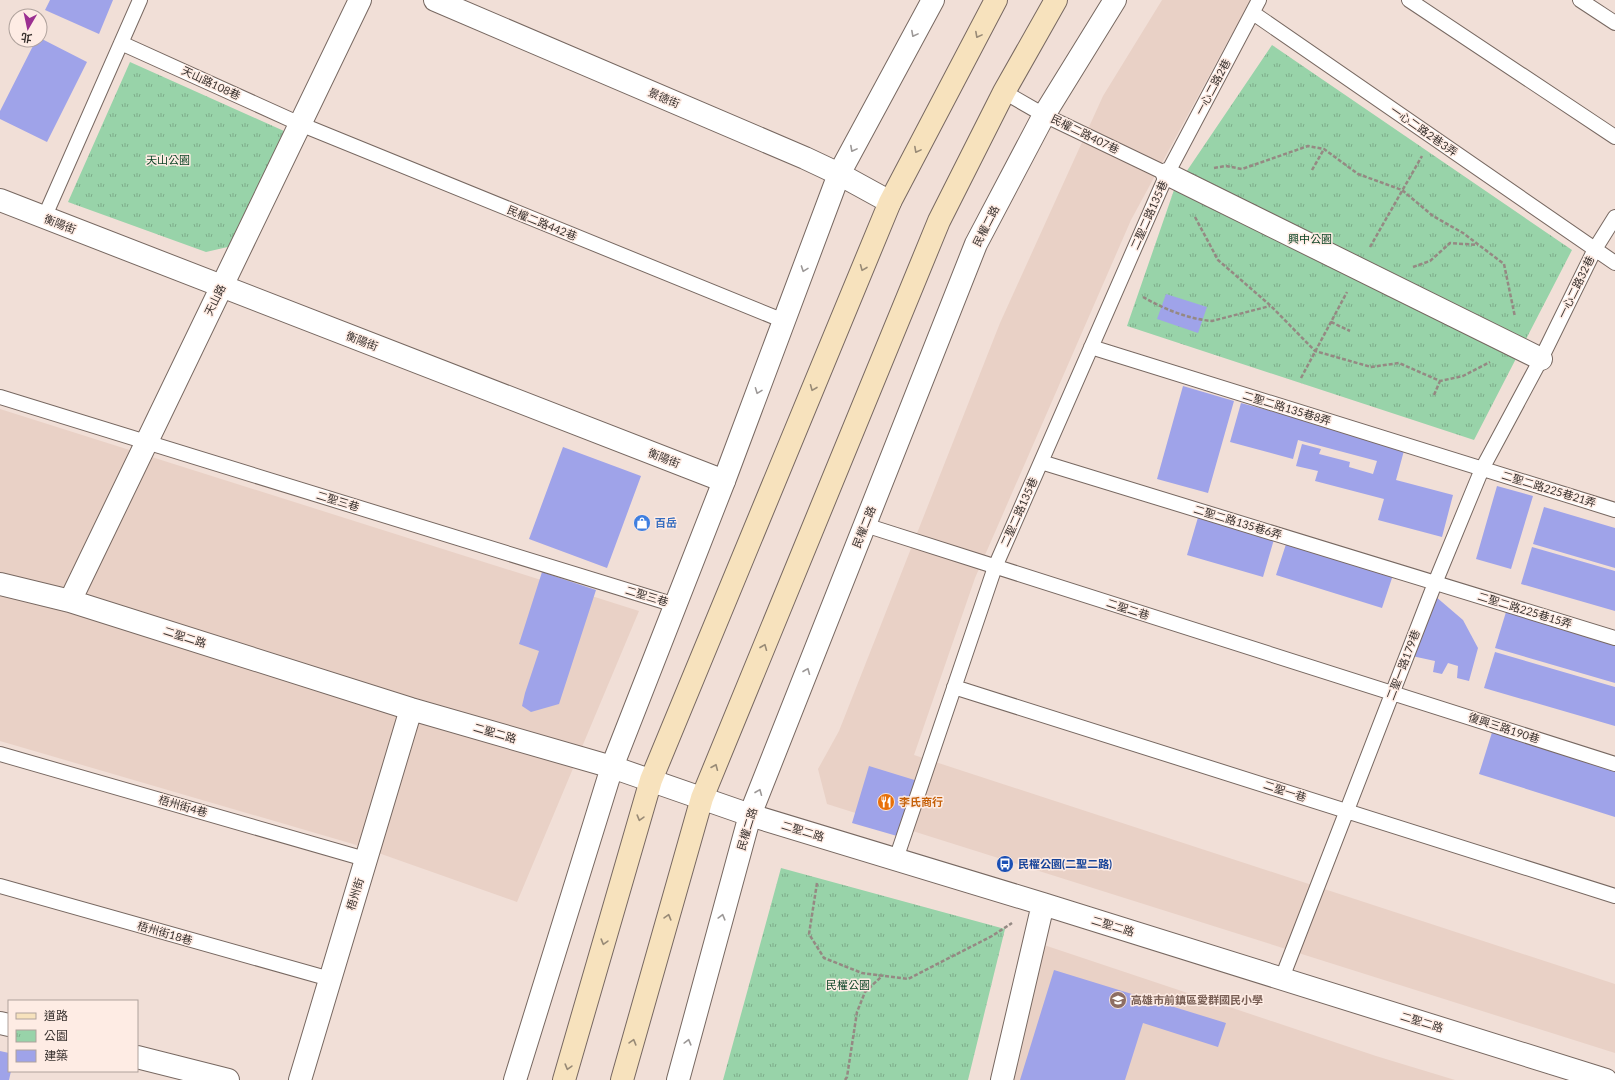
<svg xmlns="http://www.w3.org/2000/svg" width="1615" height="1080" font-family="Lato,'Noto Sans TC',sans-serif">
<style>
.built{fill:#e9d1c6}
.park{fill:url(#park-tufts)}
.building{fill:#9fa3e9}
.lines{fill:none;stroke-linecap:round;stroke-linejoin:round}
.service-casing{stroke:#776861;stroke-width:16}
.pedestrian-casing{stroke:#776861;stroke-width:24}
.minor-casing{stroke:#776861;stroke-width:24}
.tertiary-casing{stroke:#776861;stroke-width:24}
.secondary-casing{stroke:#776861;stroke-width:24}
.path{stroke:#958983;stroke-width:2.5;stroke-dasharray:4 2;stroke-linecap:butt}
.service{stroke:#fff;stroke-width:14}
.pedestrian{stroke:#fff;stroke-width:22}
.minor{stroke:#fff;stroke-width:22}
.tertiary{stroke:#fff;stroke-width:22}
.secondary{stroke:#f7e2bd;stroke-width:22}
.oneway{stroke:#9c9897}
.oneway2{stroke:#988a76}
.labels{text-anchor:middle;stroke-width:3;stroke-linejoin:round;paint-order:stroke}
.street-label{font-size:11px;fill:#39322f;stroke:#feece4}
.park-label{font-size:11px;fill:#053f20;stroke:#feece4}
.shop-label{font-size:11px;font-weight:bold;fill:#366cbe;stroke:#feece4;text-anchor:start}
.food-label{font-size:11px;font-weight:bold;fill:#c56008;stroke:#feece4;text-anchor:start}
.transit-label{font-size:11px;font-weight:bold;fill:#164399;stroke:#feece4;text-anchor:start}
.education-label{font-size:11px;font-weight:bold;fill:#785e54;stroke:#feece4;text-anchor:start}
</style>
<defs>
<pattern id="park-tufts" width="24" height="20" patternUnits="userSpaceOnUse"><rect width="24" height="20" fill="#98d3a9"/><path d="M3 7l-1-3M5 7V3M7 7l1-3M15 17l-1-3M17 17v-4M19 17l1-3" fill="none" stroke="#7dac8a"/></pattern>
</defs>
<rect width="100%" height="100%" fill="#f1dfd7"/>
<path class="built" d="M1162,0H1253L1229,39L1131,220L975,578L914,755L1615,984V1053L827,804L818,769L839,731L1000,323L1103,96Z
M0,409L639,611L517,902L353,844L0,741Z
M1041,944L1376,1056L1455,1080H1010Z"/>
<path class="park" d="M1272,45L1572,250L1474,440L1127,326L1174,190Z
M130,62L284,131L232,246L206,252L68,202Z
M781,868L1005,929L968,1080H723Z"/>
<path class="building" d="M50,0H113L99,34L45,10Z
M40,38L87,62L47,142L0,119V111L36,40H40Z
M1166,294L1207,307L1198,333L1157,319Z
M1183,386L1234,401L1208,493L1157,479Z
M1241,403L1405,447L1396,480L1453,495L1442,537L1378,520L1384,499L1315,481L1318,471L1296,466L1302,444L1321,449L1319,454L1350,462L1349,467L1373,474L1377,461L1298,440L1293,459L1230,442Z
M563,447L641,476L607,568L529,539Z
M1497,486L1533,496L1511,569L1476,559Z
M1544,507L1615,528V568L1533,544Z
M1199,514L1275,536L1263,577L1187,555Z
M1287,541L1393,575L1382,608L1276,575Z
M1532,547L1615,571V611L1521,584Z
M542,572L596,590L559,704L531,712L522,706L525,693L539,651L519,644Z
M1435,596L1463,620L1478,648L1469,681L1457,678L1458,666L1448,663L1442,674L1433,672L1435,661L1412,656Z
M1506,612L1615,644V683L1495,648Z
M1495,652L1615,687V726L1484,688Z
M1494,726L1615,765V817L1479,774Z
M869,766L921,782L904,838L852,823Z
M1054,970L1226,1023L1218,1047L1143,1023L1125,1080H1020Z
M0,1051L9,1053V1071H11L9,1080H0Z"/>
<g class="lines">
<g class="service-casing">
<path id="service" d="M1409,0L1615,137
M1580,0L1615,23
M1253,13L1615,263
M121,43L300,124L784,321
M1004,92L1044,115L1167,174
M44,218L140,0
M1091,347L1615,510
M0,397L675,605
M1041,462L1615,638
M865,525L1615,764
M954,687L1615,896
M0,754L365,859
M896,859L995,567L1167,174L1259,0
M0,886L330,979
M1282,978L1435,583L1482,469L1541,359L1595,249L1615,217"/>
</g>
<g class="pedestrian-casing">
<path id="pedestrian" d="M1167,174L1541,359"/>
</g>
<g class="minor-casing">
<path id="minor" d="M435,0L805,158L839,174L890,202
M0,200L724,481
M0,584L70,601L411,709L612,767L750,815L1043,904L1606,1080
M70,601L360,0
M0,1023L9,1025
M137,1057L228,1080
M300,1080L411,709
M1002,1080L1043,904"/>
</g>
<g class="tertiary-casing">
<path id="tertiary" d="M515,1080L612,767L724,481L839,174L933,0
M678,1080L750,815L976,244L1044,115L1115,0"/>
</g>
<g class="secondary-casing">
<path id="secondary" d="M564,1080L651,780L890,202L996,0
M622,1080L702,798L939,221L1004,92L1056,0"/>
</g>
<path class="path" d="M1214,168L1226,166L1242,169L1308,146L1324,149L1358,174L1402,190L1433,216L1463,233L1504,264L1515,317
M1312,170L1324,149
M1195,217L1218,260L1271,306L1315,351L1371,367L1399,363L1440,381L1463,376L1490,362
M1370,247L1422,156
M1413,267L1430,261L1450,243L1478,245
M1143,297C1164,309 1188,319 1212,321L1270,306
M1331,322L1350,331
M1301,378L1347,292
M1434,395L1440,381
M817,883L809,934L824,958L862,973L908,979L992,936L1012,923
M845,1080L847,1077L857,1012L865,992L882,976"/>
<use href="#service" class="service"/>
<use href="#pedestrian" class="pedestrian"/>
<use href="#minor" class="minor"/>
<use href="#tertiary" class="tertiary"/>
<use href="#secondary" class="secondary"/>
</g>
<defs><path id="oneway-chevron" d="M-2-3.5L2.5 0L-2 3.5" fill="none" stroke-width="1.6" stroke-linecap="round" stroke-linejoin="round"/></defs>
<g class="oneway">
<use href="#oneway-chevron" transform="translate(914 34) rotate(118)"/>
<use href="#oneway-chevron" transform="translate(853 149) rotate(118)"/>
<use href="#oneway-chevron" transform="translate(804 269) rotate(110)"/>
<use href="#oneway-chevron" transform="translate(758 391) rotate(111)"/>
<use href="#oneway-chevron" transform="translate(807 671) rotate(-68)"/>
<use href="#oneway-chevron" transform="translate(759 792) rotate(-68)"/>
<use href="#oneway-chevron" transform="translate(722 917) rotate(-75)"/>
<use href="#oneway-chevron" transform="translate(688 1042) rotate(-75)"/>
</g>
<g class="oneway2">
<use href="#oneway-chevron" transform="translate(978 35) rotate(118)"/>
<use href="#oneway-chevron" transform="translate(917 150) rotate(118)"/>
<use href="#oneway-chevron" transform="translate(863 268) rotate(112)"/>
<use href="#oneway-chevron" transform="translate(813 388) rotate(112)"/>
<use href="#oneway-chevron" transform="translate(764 647) rotate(-68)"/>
<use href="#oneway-chevron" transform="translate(715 767) rotate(-67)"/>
<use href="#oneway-chevron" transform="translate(640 818) rotate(106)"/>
<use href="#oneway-chevron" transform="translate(668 917) rotate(-74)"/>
<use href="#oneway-chevron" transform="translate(604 942) rotate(106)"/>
<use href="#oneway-chevron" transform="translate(633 1042) rotate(-74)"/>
<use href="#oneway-chevron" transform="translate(568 1067) rotate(106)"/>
</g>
<defs>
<g id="shop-disc" transform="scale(0.9)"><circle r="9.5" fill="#3f7fe0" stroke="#feece4"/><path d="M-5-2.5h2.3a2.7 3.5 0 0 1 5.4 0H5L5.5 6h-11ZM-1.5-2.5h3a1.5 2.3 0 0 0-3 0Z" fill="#fff"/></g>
<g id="restaurant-disc" transform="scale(0.9)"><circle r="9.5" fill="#e8710a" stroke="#feece4"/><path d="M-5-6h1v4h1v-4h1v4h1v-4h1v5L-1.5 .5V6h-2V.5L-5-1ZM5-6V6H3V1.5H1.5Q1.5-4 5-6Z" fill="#fff"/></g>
<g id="bus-disc" transform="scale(0.9)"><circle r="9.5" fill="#1a4fb4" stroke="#feece4"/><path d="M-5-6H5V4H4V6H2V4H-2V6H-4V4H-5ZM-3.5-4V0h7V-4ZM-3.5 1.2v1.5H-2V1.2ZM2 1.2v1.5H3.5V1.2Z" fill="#fff"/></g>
<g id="school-disc" transform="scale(0.9)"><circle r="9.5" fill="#8d6e63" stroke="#feece4"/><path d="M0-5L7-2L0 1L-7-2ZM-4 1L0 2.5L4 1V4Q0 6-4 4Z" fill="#fff"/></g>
</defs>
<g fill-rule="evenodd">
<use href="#shop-disc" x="642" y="523"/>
<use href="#restaurant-disc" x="886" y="802"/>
<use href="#bus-disc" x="1005" y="864"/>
<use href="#school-disc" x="1118" y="1000"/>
</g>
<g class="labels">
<g class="street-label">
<text transform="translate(211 83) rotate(25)" y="4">天山路108巷</text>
<text transform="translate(1213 87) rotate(-62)" y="4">一心二路2巷</text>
<text transform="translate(664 98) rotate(23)" y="4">景德街</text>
<text transform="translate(1424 131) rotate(35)" y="4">一心二路2巷3弄</text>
<text transform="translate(1085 134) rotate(26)" y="4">民權二路407巷</text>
<text transform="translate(1149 215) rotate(-66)" y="4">二聖二路135巷</text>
<text transform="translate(542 223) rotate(22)" y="4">民權二路442巷</text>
<text transform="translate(60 224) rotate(21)" y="4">衡陽街</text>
<text transform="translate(986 226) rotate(-63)" y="4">民權二路</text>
<text transform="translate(1576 287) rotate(-64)" y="4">一心二路32巷</text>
<text transform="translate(215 300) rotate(-64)" y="4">天山路</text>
<text transform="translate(362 341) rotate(21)" y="4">衡陽街</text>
<text transform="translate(1287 408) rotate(17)" y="4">二聖二路135巷8弄</text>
<text transform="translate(664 458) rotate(21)" y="4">衡陽街</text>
<text transform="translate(1549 489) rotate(17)" y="4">二聖二路225巷21弄</text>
<text transform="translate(338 501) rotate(17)" y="4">二聖三巷</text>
<text transform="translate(1019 512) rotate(-66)" y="4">二聖二路135巷</text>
<text transform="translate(1238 522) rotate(17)" y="4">二聖二路135巷6弄</text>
<text transform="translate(864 527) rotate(-68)" y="4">民權二路</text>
<text transform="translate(647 596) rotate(17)" y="4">二聖三巷</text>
<text transform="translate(1128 609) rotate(18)" y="4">二聖二巷</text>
<text transform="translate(1525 610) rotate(17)" y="4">二聖二路225巷15弄</text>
<text transform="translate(185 637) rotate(18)" y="4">二聖二路</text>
<text transform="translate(1403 665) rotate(-69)" y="4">二聖一路179巷</text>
<text transform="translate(1504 728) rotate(18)" y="4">復興三路190巷</text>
<text transform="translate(495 733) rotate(16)" y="4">二聖二路</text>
<text transform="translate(1285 791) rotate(18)" y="4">二聖一巷</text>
<text transform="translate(183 806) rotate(16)" y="4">梧州街4巷</text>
<text transform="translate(747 829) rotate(-73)" y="4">民權二路</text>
<text transform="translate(803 831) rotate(17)" y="4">二聖二路</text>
<text transform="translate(355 894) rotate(-73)" y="4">梧州街</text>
<text transform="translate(1113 926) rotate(17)" y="4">二聖二路</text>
<text transform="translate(165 933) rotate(16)" y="4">梧州街18巷</text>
<text transform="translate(1422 1022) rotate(17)" y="4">二聖二路</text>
</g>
<g class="park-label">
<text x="168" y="164">天山公園</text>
<text x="1310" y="243">興中公園</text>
<text x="848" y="989">民權公園</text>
</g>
<g class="shop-label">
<text x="655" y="527">百岳</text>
</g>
<g class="food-label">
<text x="899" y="806">李氏商行</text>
</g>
<g class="transit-label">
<text x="1018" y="868">民權公園(二聖二路)</text>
</g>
<g class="education-label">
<text x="1131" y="1004">高雄市前鎮區愛群國民小學</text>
</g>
</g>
<rect x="8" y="1000" width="130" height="72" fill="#feece4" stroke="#afa29c"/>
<rect x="16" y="1013" width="20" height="6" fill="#f7e2bd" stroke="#afa29c"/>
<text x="44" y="1020" font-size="12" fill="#39322f">道路</text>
<rect x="16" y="1030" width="20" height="12" fill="url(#park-tufts)" stroke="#afa29c"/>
<text x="44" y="1040" font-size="12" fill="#39322f">公園</text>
<rect x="16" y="1050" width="20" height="12" fill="#9fa3e9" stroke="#afa29c"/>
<text x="44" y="1060" font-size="12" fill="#39322f">建築</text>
<g transform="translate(28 28) rotate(189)"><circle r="19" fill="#feece4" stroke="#afa29c"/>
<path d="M0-3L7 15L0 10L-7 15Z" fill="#9c3091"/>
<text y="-6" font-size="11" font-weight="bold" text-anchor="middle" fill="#39322f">北</text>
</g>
</svg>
